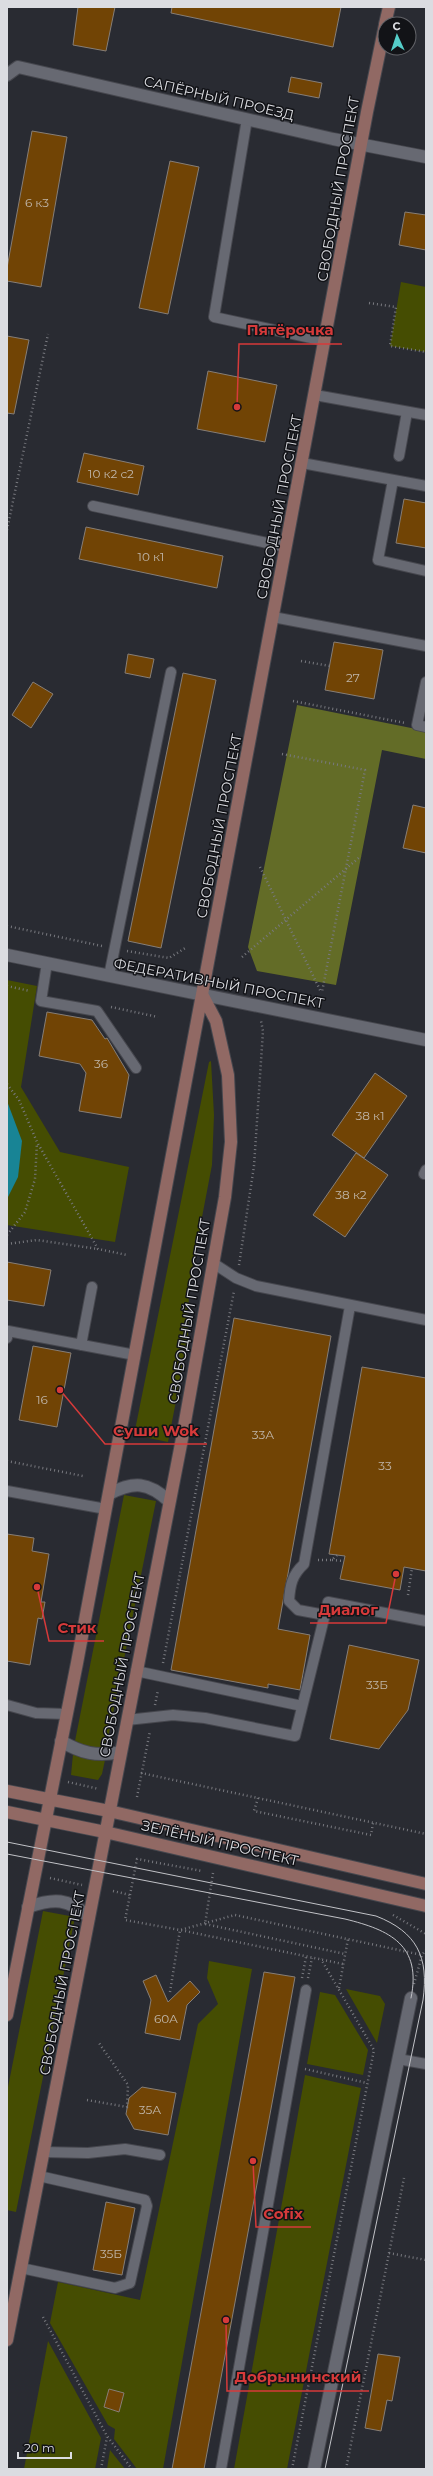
<svg xmlns="http://www.w3.org/2000/svg" width="433" height="2476" font-family="Montserrat,sans-serif">
<style>
.green{fill:#454d02}
.forest{fill:#636c27}
.water{fill:#188495}
.building{fill:#714405;stroke:#867e77}
.lines{fill:none;stroke-linecap:round;stroke-linejoin:round}
.lane-casing{stroke:#46474e;stroke-width:12}
.street-casing{stroke:#46474e;stroke-width:14}
.secondary-casing{stroke:#46474e;stroke-width:14}
.path{stroke:#78797f;stroke-width:2.5;stroke-dasharray:1 3;stroke-linecap:butt}
.lane{stroke:#676972;stroke-width:10}
.street{stroke:#676972;stroke-width:12}
.secondary{stroke:#916964;stroke-width:12}
.tram{stroke:#c1c2c7;stroke-width:1}
.labels{text-anchor:middle;stroke-width:3;stroke-linejoin:round;paint-order:stroke}
.number-label{font-size:12px;fill:#c0b6aa}
.street-label{font-size:14px;fill:#dbdce1;stroke:#121317}
.leader{fill:none;stroke:#d63a3a;stroke-width:1.5}
.callout-dot{fill:#d63a3a;stroke:#121317;stroke-width:1.5}
.callout-label{font-size:15px;text-anchor:middle;font-weight:bold;fill:#d63a3a;stroke:#121317;stroke-width:3;stroke-linejoin:round;paint-order:stroke}
</style>
<rect width="100%" height="100%" fill="#292b32"/>
<path class="green" d="M401,282L426,287V352L390,346Z
M7,980L37,986L21,1087L60,1152L129,1167L115,1242L7,1225Z
M211,1061L214,1115L212,1165L189,1285L188,1340L168,1442L134,1435L209,1062Z
M124,1495L156,1501L106,1748H90L75,1741Z
M73,1754L105,1760L102,1774L98,1780L71,1775Z
M43,1911L75,1917L16,2212L7,2210V2092Z
M209,1961L252,1969L163,2469H137L114,2439L115,2429L108,2425L50,2323L58,2282L140,2300L198,2024L218,2004L207,1978Z
M346,1989L380,1996L385,2004L377,2043Z
M320,1992L335,1995L368,2050L363,2075L307,2064Z
M305,2075L361,2088L287,2469H234Z
M48,2341L101,2438L95,2469H24Z
M110,2450L125,2469H107Z"/>
<path class="forest" d="M297,705L426,731V759L382,750L336,985L257,971L248,947Z"/>
<path class="water" d="M7,1101L22,1141L18,1177L7,1199Z"/>
<path class="building" d="M78,7H115L106,51L73,45Z
M172,7H341L333,47L171,13Z
M291,77L322,83L319,98L288,92Z
M32,131L67,137L41,287L7,281V268Z
M170,161L199,167L168,314L139,308Z
M405,212L426,215V250L399,245Z
M7,336L29,340L14,414L7,413Z
M208,371L277,385L265,442L197,429Z
M84,453L144,466L138,495L77,482Z
M404,499L426,503V548L396,543Z
M86,527L223,556L217,588L79,559Z
M334,642L383,650L374,699L325,690Z
M128,654L154,659L150,678L125,673Z
M183,673L216,680L161,948L128,941Z
M33,682L53,694L31,728L12,715Z
M413,805L426,808V853L403,848Z
M47,1012L92,1020L105,1039L107,1038L129,1075L121,1118L79,1111L86,1073L80,1064L39,1056Z
M375,1073L407,1096L364,1158L332,1135Z
M356,1153L388,1175L345,1237L313,1215Z
M7,1262L51,1270L44,1306L7,1300Z
M234,1318L331,1336L278,1629L310,1635L300,1690L268,1684V1688L171,1670Z
M33,1346L71,1353L57,1427L19,1420Z
M362,1367L426,1378V1571L404,1567L400,1590L340,1579L345,1556L329,1554Z
M7,1534L34,1538L32,1551L49,1554L41,1602H45L42,1619L38,1618L30,1665L7,1661Z
M349,1645L419,1660L408,1710L379,1749L330,1739Z
M264,1972L295,1977L273,2098L204,2469H172Z
M156,1975L168,2002L190,1981L200,1992L187,2005L180,2040L145,2033L151,2000L143,1981Z
M142,2087L176,2093L168,2135L134,2129L126,2114L129,2098Z
M106,2202L135,2208L122,2275L93,2270Z
M378,2354L400,2357L392,2401L387,2400L381,2431L365,2428Z
M109,2389L124,2393L119,2412L104,2407Z"/>
<g class="lines">
<g class="lane-casing">
<path id="lane" d="M247,119L214,317L325,341
M315,395L426,415
M399,456L407,412
M302,463L426,486
M393,480L378,560L426,571
M93,506L286,547
M273,617L426,646
M426,682L417,725L426,727
M47,963L41,1001L97,1011L136,1068
M109,976L171,672
M424,1174L426,1170
M213,1263L236,1278L256,1286L426,1320
M7,1338L8,1331L135,1355
M81,1345L92,1287
M7,1491L106,1509
M325,1615L298,1610L289,1601C290,1585 292,1575 304,1564L350,1306
M136,1671L302,1706
M7,1705L36,1713L66,1714
M127,1720L173,1715L205,1718L295,1736L328,1602L426,1621
M398,2059L426,2064
M44,2152L88,2153L125,2149L160,2155
M21,2268L115,2288L130,2283L147,2206L145,2200L39,2176
M221,2469L306,1990"/>
</g>
<g class="street-casing">
<path id="street" d="M7,75L18,67L333,139L426,157
M7,955L426,1040
M109,1494C134,1481 148,1482 169,1501
M61,1741C81,1753 97,1757 120,1752
M28,1907C54,1898 68,1898 89,1917
M314,2469L411,1998"/>
</g>
<g class="secondary-casing">
<path id="secondary" d="M385,24L389,7
M7,1791L109,1811L426,1884
M7,1812L105,1832L426,1906
M7,2015L77,1663L367,112L385,25
M7,2340L181,1444L225,1197L231,1142L228,1075L216,1021L203,996"/>
</g>
<path class="path" d="M369,303L396,307L390,346L426,352
M7,530L48,334
M301,661L330,666
M293,701L405,723
M282,754L365,770L322,992
M260,867L321,992
M7,926L102,946
M127,951L169,958L187,947
M242,957L361,856
M7,986L30,991
M111,1007L158,1017
M7,1084L19,1100L37,1142L98,1249L127,1255
M7,1235L25,1212L35,1179L37,1143
M7,1244L37,1240L98,1249
M239,1265L254,1166L263,1031L261,1021
M7,1461L83,1476
M318,1560H332L337,1555
M332,1560L344,1561
M408,1595L412,1568
M163,1663L234,1291
M155,1705L158,1690
M141,1773L426,1834
M68,1782L99,1789
M137,1797L150,1731
M258,1798L254,1811L371,1835L373,1823
M213,1873L205,1924L345,1954
M50,1878L82,1885
M113,1891L130,1895L125,1920L180,1930L235,1915L422,1955
M130,1895L137,1859L202,1871
M393,1915L426,1934
M302,1978L306,1957
M308,1978L312,1958
M414,1984L422,1955L426,1950
M339,1988L348,1939
M170,1992L180,1930L343,1964
M305,2069L367,2083
M87,2100L127,2107L128,2085L99,2043
M389,2253L426,2260
M43,2317L107,2436L132,2469
M101,2469L107,2437
M292,2469L374,2050L321,1959
M346,2469L404,2178"/>
<use href="#lane" class="lane"/>
<use href="#street" class="street"/>
<use href="#secondary" class="secondary"/>
<path class="tram" d="M7,1842L376,1916C417,1932 429,1957 423,2000L325,2469
M7,1854L345,1919C390,1930 422,1945 411,1998"/>
</g>
<g class="labels">
<g class="number-label">
<text x="37" y="207">6 к3</text>
<text x="111" y="478">10 к2 с2</text>
<text x="151" y="561">10 к1</text>
<text x="353" y="682">27</text>
<text x="101" y="1068">36</text>
<text x="370" y="1120">38 к1</text>
<text x="351" y="1199">38 к2</text>
<text x="42" y="1404">16</text>
<text x="263" y="1439">33А</text>
<text x="385" y="1470">33</text>
<text x="377" y="1689">33Б</text>
<text x="166" y="2023">60А</text>
<text x="150" y="2114">35А</text>
<text x="111" y="2258">35Б</text>
</g>
<g class="street-label">
<text transform="translate(219 98) rotate(13)" y="5">САПЁРНЫЙ ПРОЕЗД</text>
<text transform="translate(338 189) rotate(-80)" y="5">СВОБОДНЫЙ ПРОСПЕКТ</text>
<text transform="translate(279 507) rotate(-79)" y="5">СВОБОДНЫЙ ПРОСПЕКТ</text>
<text transform="translate(219 826) rotate(-79)" y="5">СВОБОДНЫЙ ПРОСПЕКТ</text>
<text transform="translate(219 983) rotate(11)" y="5">ФЕДЕРАТИВНЫЙ ПРОСПЕКТ</text>
<text transform="translate(189 1311) rotate(-80)" y="5">СВОБОДНЫЙ ПРОСПЕКТ</text>
<text transform="translate(122 1665) rotate(-79)" y="5">СВОБОДНЫЙ ПРОСПЕКТ</text>
<text transform="translate(220 1843) rotate(13)" y="5">ЗЕЛЁНЫЙ ПРОСПЕКТ</text>
<text transform="translate(62 1983) rotate(-79)" y="5">СВОБОДНЫЙ ПРОСПЕКТ</text>
</g>
</g>
<path class="leader" d="M237 407L239 344H342M60 1390L105 1444H207M396 1574L386 1623H310M37 1587L49 1641H104M253 2161L256 2227H311M226 2320L227 2391H369"/>
<g class="callout-dot">
<circle cx="237" cy="407" r="4"/>
<circle cx="60" cy="1390" r="4"/>
<circle cx="396" cy="1574" r="4"/>
<circle cx="37" cy="1587" r="4"/>
<circle cx="253" cy="2161" r="4"/>
<circle cx="226" cy="2320" r="4"/>
</g>
<g class="callout-label">
<text x="290" y="335">Пятёрочка</text>
<text x="156" y="1436">Суши Wok</text>
<text x="348" y="1615">Диалог</text>
<text x="77" y="1633">Стик</text>
<text x="283" y="2219">Cofix</text>
<text x="298" y="2382">Добрынинский</text>
</g>
<rect width="433" height="2476" fill="none" stroke="#dbdce1" stroke-width="16"/>
<g transform="translate(397 36) rotate(357)"><circle r="19" fill="#121317" stroke="#626368"/>
<path d="M0-3L7 15L0 10L-7 15Z" fill="#54cdc8"/>
<text y="-6" font-size="11" font-weight="bold" text-anchor="middle" fill="#dbdce1">С</text>
</g>
<path d="M18 2452v6h53v-6" fill="none" stroke="#dbdce1" stroke-width="2"/>
<text x="24" y="2452" font-size="12" fill="#dbdce1" stroke="#121317" stroke-width="3" paint-order="stroke">20 m</text>
</svg>
